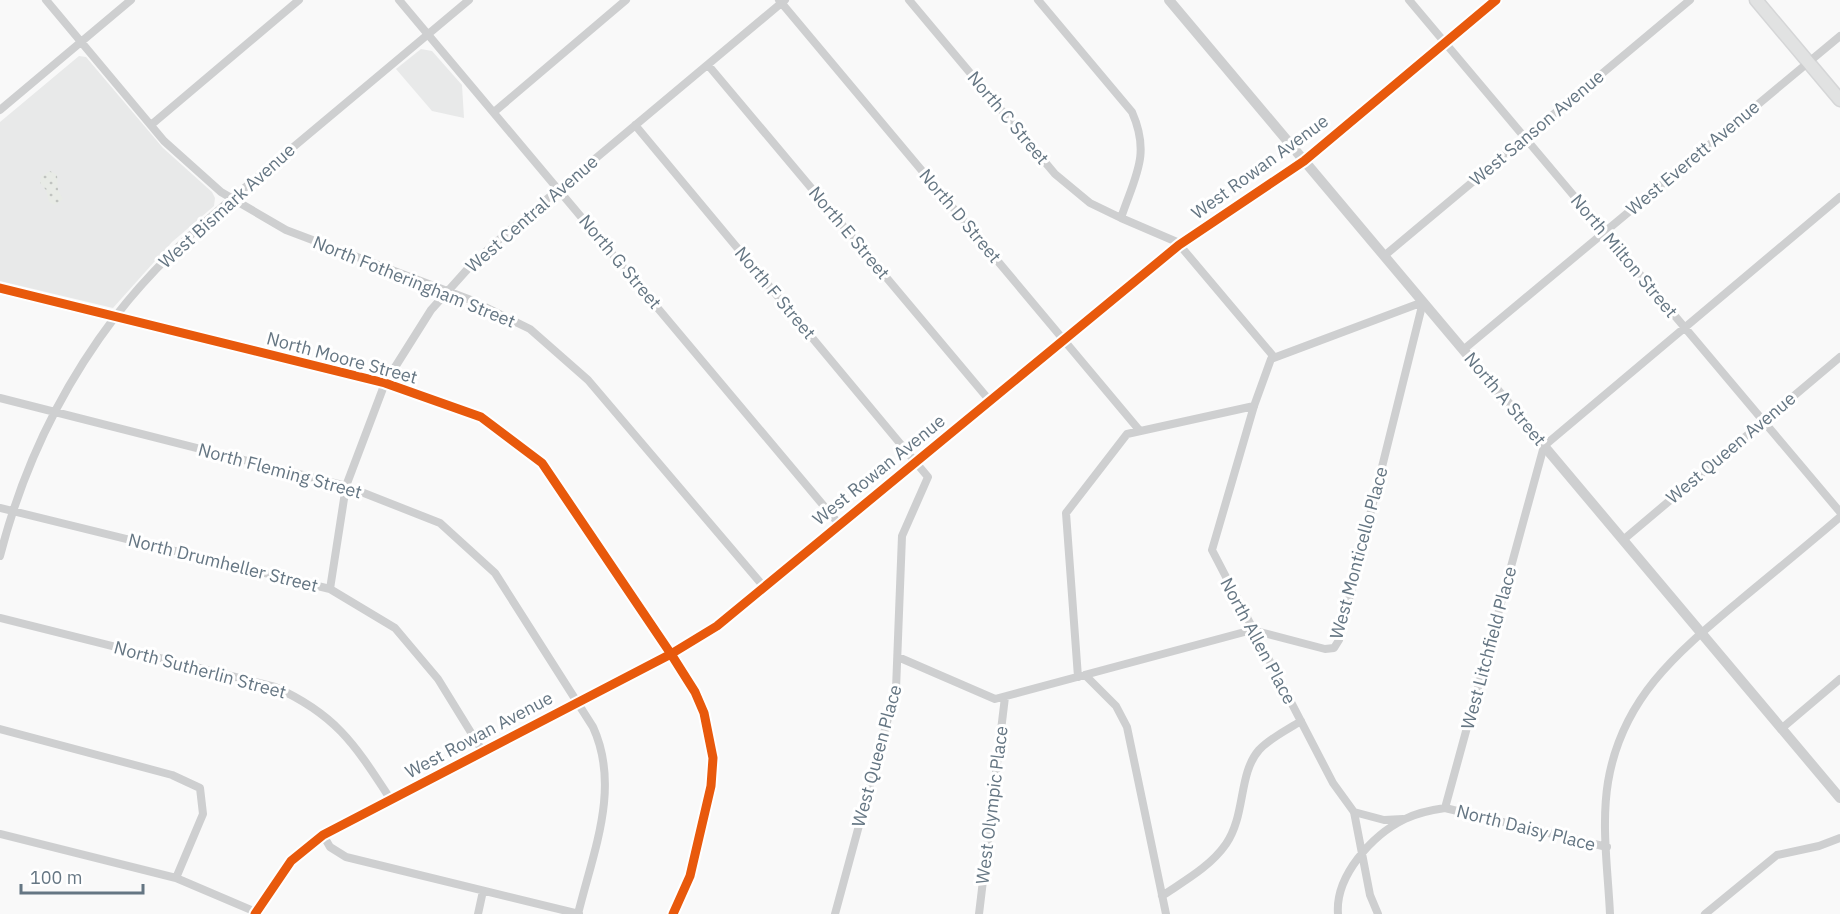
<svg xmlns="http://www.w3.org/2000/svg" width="1840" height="914" font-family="'IBM Plex Sans',sans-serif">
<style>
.built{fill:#e8e9e9}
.park{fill:url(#park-dots)}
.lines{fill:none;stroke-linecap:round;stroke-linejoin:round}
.secondary-casing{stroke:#d5d6d7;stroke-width:15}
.minor{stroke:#cecfd0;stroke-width:8}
.tertiary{stroke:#cecfd0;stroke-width:10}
.secondary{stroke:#e1e2e2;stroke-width:12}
.cycleway-casing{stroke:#fff;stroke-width:13}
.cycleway{stroke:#e8590c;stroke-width:9}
.labels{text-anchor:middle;stroke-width:6;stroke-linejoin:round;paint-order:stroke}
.street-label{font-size:18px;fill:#657683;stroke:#fff}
</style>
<defs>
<pattern id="park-dots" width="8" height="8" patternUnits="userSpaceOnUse" patternTransform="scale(1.5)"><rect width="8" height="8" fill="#e8ebe6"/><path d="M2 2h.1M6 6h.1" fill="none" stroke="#c0c3c0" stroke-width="1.8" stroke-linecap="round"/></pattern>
</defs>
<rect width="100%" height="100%" fill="#f9f9f9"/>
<path class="built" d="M421,49L432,51L462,85L464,118L432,111L396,69Z
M79,56L86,57L163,148L212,192L215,198L214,206L172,242L113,308L0,281V122Z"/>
<path class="park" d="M50,171L57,175L58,190L63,199L55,205L49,202L46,190L40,183L41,177Z"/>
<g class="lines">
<g class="secondary-casing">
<path id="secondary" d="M1756,0L1840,100"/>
</g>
<path class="minor" d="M46,0L164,141L221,192L286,230L471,300L530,329L588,380L764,587
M399,0L839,524
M779,0L1140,431
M909,0L1055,174L1090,203L1121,218
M1038,0L1132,112C1151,155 1135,176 1121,218L1177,242L1274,357
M1409,0L1840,512
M708,65L990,401
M0,110L131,0
M494,112L626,0
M151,125L299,0
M635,125L928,477L902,536L896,689L835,914
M1384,256L1690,0
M0,288L385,383L481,417L542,463L671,654L695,692L704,713L713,758L711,786L690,876L673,914
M1463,350L1840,36
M0,398L346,486L440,523L495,573L593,727C621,788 593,852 578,914
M0,508L330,589L395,628L438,679L483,752
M1623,540L1840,357
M0,556C22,470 61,388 115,317C163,254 225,204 285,154C346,103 408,51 469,0
M330,589L346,486L385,383L431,310L473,263L510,230L785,0
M0,618L275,687C337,715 355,745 391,800
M898,657L995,699L1252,630L1325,649L1334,648L1339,640L1423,302
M1085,675L1116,706L1127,727L1166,914
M1078,677L1066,513L1127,434L1254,406
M0,729L172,775L200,788L203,814L176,878
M1781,729L1840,679
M1445,808L1607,847
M1354,812L1384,820L1403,819
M0,834L176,878L256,912
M323,835L330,847L346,857L579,914
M1162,896C1184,881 1210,867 1226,844C1246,815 1238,774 1259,750C1270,738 1287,730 1301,721
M478,914L483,891
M979,914L1005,697
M1338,914C1335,876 1372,835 1405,819C1417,813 1431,810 1445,808L1544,446L1840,197
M1378,914L1370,895L1354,812L1333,783L1212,550L1254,406L1271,359L1423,302
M1610,914C1608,871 1601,825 1608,782C1622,698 1677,653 1738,602C1772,574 1806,546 1840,517
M1705,914L1777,855L1819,846L1840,838"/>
<path class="tertiary" d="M1169,0L1840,798
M255,914L291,861L323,835L671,654L717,626L1179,245L1304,161L1496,0"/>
<use href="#secondary" class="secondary"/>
<g class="cycleway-casing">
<path id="cycleway" d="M0,288L385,383L481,417L542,463L671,654L695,692L704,713L713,758L711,786L690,876L673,914
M255,914L291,861L323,835L671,654L717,626L1179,245L1304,161L1496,0"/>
</g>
<use href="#cycleway" class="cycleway"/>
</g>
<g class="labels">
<g class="street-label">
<text transform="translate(1008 118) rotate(50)" y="6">North C Street</text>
<text transform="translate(1537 128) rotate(-40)" y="6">West Sanson Avenue</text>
<text transform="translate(1693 158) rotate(-40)" y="6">West Everett Avenue</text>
<text transform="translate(1260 167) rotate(-36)" y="6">West Rowan Avenue</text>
<text transform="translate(227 206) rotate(-42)" y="6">West Bismark Avenue</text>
<text transform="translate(532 214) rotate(-41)" y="6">West Central Avenue</text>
<text transform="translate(960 216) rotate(50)" y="6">North D Street</text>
<text transform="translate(849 233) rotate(50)" y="6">North E Street</text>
<text transform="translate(1624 256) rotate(50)" y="6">North Milton Street</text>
<text transform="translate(620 262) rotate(50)" y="6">North G Street</text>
<text transform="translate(414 282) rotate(22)" y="6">North Fotheringham Street</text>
<text transform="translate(775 293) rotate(50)" y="6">North F Street</text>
<text transform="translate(342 358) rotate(15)" y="6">North Moore Street</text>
<text transform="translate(1505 399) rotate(50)" y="6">North A Street</text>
<text transform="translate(1731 448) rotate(-40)" y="6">West Queen Avenue</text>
<text transform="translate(879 470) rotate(-39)" y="6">West Rowan Avenue</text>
<text transform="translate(280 471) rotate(15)" y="6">North Fleming Street</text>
<text transform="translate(1359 553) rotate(-75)" y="6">West Monticello Place</text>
<text transform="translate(223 563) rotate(14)" y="6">North Drumheller Street</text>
<text transform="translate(1258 641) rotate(62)" y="6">North Allen Place</text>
<text transform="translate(1489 648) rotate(-75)" y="6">West Litchfield Place</text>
<text transform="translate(200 670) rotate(15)" y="6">North Sutherlin Street</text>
<text transform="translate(479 735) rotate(-28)" y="6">West Rowan Avenue</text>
<text transform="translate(877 756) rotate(-75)" y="6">West Queen Place</text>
<text transform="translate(992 805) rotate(-83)" y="6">West Olympic Place</text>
<text transform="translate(1526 828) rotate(14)" y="6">North Daisy Place</text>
</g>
</g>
<path d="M21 884v9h122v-9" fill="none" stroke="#657683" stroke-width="3"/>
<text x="30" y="884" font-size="18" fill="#657683" stroke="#ffffff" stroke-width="4.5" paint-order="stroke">100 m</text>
</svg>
